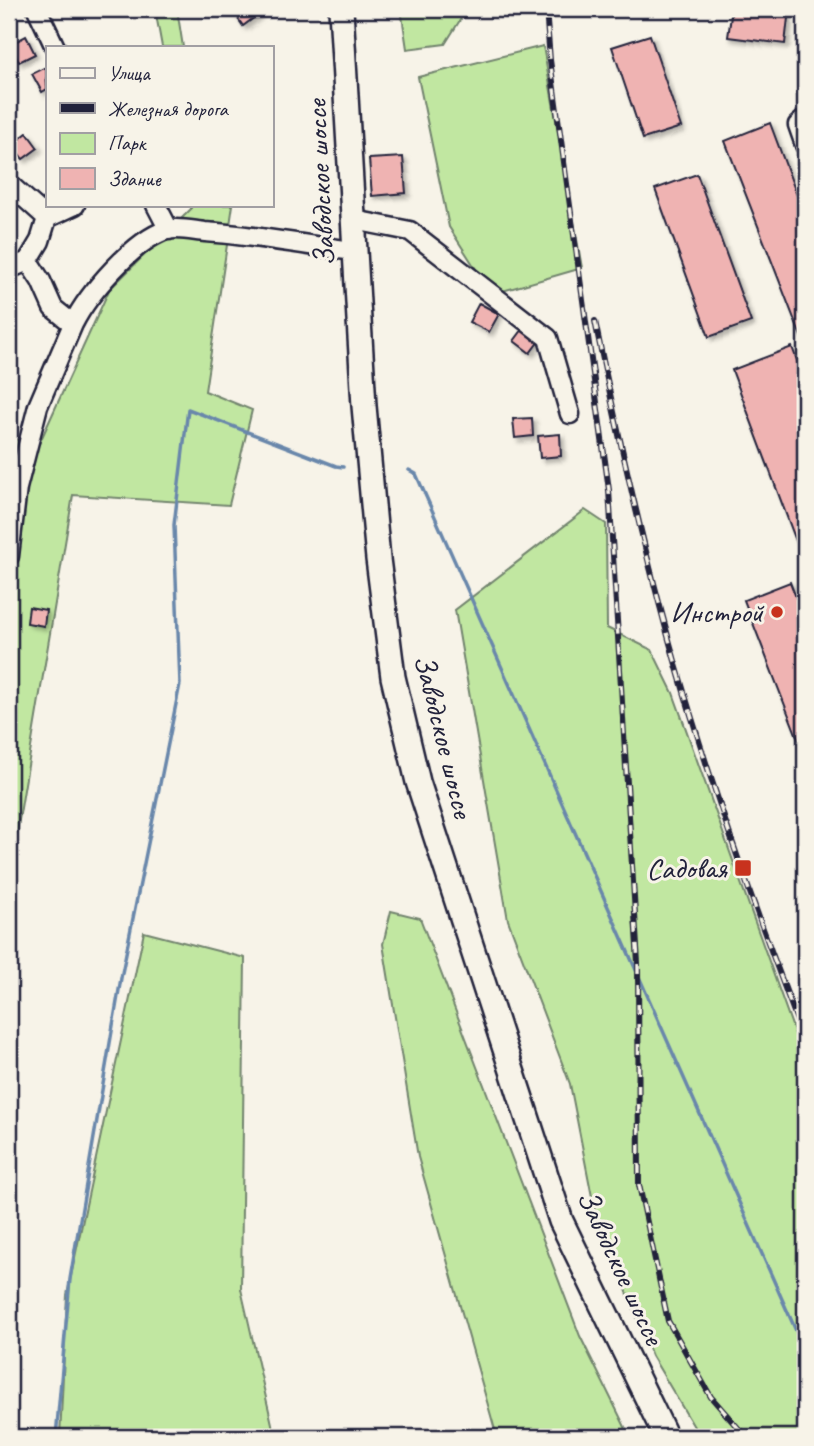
<svg xmlns="http://www.w3.org/2000/svg" width="814" height="1446" font-family="Caveat,sans-serif">
<style>
.green{fill:#c1e7a1;stroke:#72846e;stroke-width:2}
.lines{fill:none;stroke-linecap:round;stroke-linejoin:round}
.stream{stroke:#6987ab;stroke-width:3.5}
.building{fill:#efb3b2;stroke:#22223b;stroke-width:2;filter:url(#shadow)}
.minor-casing{stroke:#22223b;stroke-width:23}
.major-casing{stroke:#22223b;stroke-width:28}
.minor{stroke:#f7f3e8;stroke-width:18}
.major{stroke:#f7f3e8;stroke-width:23}
.rail-casing{stroke:#22223b;stroke-width:6}
.rail{stroke:#f7f3e8;stroke-width:3.5;stroke-dasharray:10;stroke-linecap:butt}
.poi-dot{fill:#c8321e;stroke:#f7f3e8;stroke-width:2.5}
.labels{text-anchor:middle;stroke-width:6;stroke-linejoin:round;paint-order:stroke}
.street-label{font-size:30px;fill:#22223b;stroke:#f7f3e8}
.poi-label{font-size:30px;fill:#22223b;stroke:#f7f3e8;text-anchor:end}
</style>
<defs>
<filter id="shadow"><feDropShadow dx="3.5" dy="3.5" stdDeviation="2" flood-color="#0004"/></filter>
</defs>
<rect width="100%" height="100%" fill="#f7f3e8"/>
<filter id="ink" filterUnits="userSpaceOnUse"><feTurbulence type="fractalNoise" baseFrequency=".0143" numOctaves="2"/><feDisplacementMap in="SourceGraphic" scale="14" xChannelSelector="R" yChannelSelector="G"/><feConvolveMatrix kernelMatrix="1 2 1 2 8 2 1 2 1" color-interpolation-filters="sRGB"/></filter>
<g filter="url(#ink)">
<path class="green" d="M155,9H177L183,47H162Z
M467,9L445,44L407,49L401,9Z
M543,46L582,268L492,294L449,227L418,77Z
M191,205H233L205,391L252,410L229,505L73,495L9,880V567L16,527L9,524V438L39,444L109,290L191,209Z
M585,510L606,524L607,628L652,650L673,693L805,1062V1437H700L652,1356L594,1207L570,1084L508,920L455,610Z
M391,911L420,918L580,1336L630,1437H497L418,1157L383,944Z
M144,932L245,958L241,1289L275,1437H60L67,1295Z"/>
<g class="lines">
<path class="stream" d="M409,470L416,474L805,1351
M56,1437L70,1279L121,978L180,684L174,525L188,409L336,466L343,467"/>
</g>
<path class="building" d="M234,9H255L259,14L243,26L232,10Z
M732,9H789L785,44L728,37Z
M650,35L681,127L643,139L612,47Z
M26,36L35,54L19,62L9,45Z
M46,67L47,89L42,92L32,74Z
M770,123L805,217V347L725,141Z
M27,133L38,148L23,159L12,145Z
M403,157L406,193L372,196L369,159Z
M697,174L751,322L709,337L655,189Z
M479,303L499,314L489,332L469,322Z
M526,325L542,337L530,353L514,341Z
M792,347L805,382V565L732,370Z
M532,418L533,436L515,438L513,419Z
M560,434L561,456L540,458L538,436Z
M790,582L805,621V757L744,600Z
M29,607L46,610L44,626L27,623Z"/>
<g class="lines">
<g class="minor-casing">
<path id="minor" d="M37,9L55,47
M805,119L798,125L805,145
M9,184L47,218L40,241L28,261
M156,205L169,230
M47,218L75,205
M354,220L410,231L548,338L570,414
M9,269L28,261L41,281L53,308L73,324
M9,556L17,488L38,406L73,324C88,294 134,240 167,230C178,227 194,231 205,232C256,235 305,246 355,251"/>
</g>
<g class="major-casing">
<path id="major" d="M341,9L364,406L378,559L393,677L418,782L561,1221L666,1437"/>
</g>
<use href="#minor" class="minor"/>
<use href="#major" class="major"/>
<g class="rail-casing">
<path id="rail" d="M546,9L550,60L609,490L638,963L639,1185L668,1321L711,1397L746,1437
M595,321C618,435 643,549 675,661C712,790 757,916 805,1041"/>
</g>
<use href="#rail" class="rail"/>
</g>
</g>
<g class="poi-dot">
<circle cx="777" cy="612" r="7"/>
<rect x="734" y="859" width="18" height="18" rx="3.5"/>
</g>
<g class="labels">
<g class="street-label">
<text transform="translate(320 183) rotate(-93)" y="10">Заводское шоссе</text>
<text transform="translate(444 736) rotate(76)" y="10">Заводское шоссе</text>
<text transform="translate(621 1267) rotate(65)" y="10">Заводское шоссе</text>
</g>
<g class="poi-label">
<text x="763" y="622">Инстрой</text>
<text x="727" y="878">Садовая</text>
</g>
</g>
<rect width="814" height="1446" fill="none" stroke="#f7f3e8" stroke-width="35"/>
<rect x="18" y="18" width="779" height="1411" fill="none" stroke="#22223b" stroke-width="2.5" filter="url(#ink)"/>
<rect x="46" y="46" width="228" height="161" fill="#f7f3e8" stroke="#a29fa3" stroke-width="2"/>
<rect x="60" y="68" width="35" height="10" fill="#f7f3e8" stroke="#a29fa3" stroke-width="2"/>
<text x="108" y="80" font-size="21" fill="#22223b">Улица</text>
<rect x="60" y="103" width="35" height="10" fill="#22223b" stroke="#a29fa3" stroke-width="2"/>
<text x="108" y="116" font-size="21" fill="#22223b">Железная дорога</text>
<rect x="60" y="133" width="35" height="21" fill="#c1e7a1" stroke="#a29fa3" stroke-width="2"/>
<text x="108" y="150" font-size="21" fill="#22223b">Парк</text>
<rect x="60" y="168" width="35" height="21" fill="#efb3b2" stroke="#a29fa3" stroke-width="2"/>
<text x="108" y="186" font-size="21" fill="#22223b">Здание</text>
</svg>
